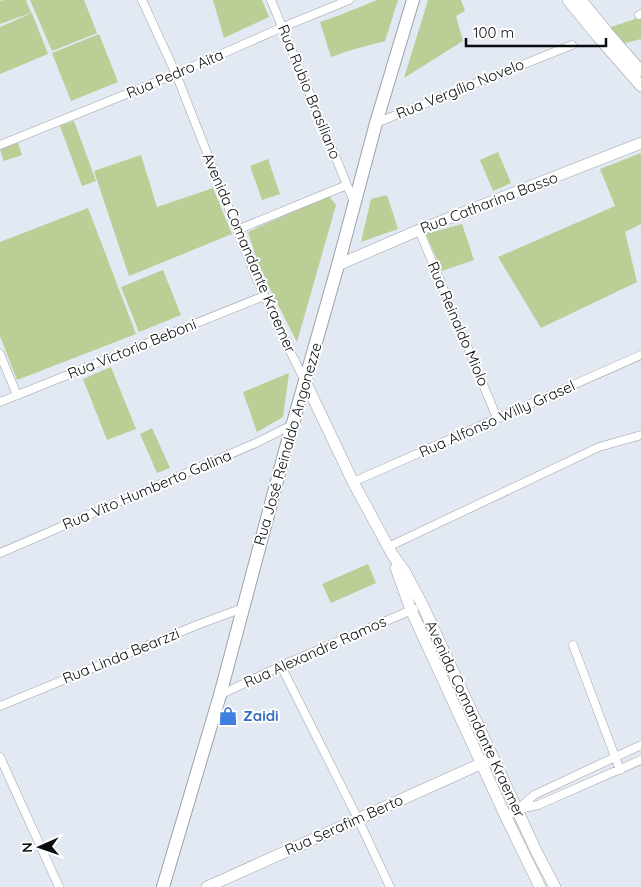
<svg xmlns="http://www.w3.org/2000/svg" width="641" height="887" font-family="Quicksand,sans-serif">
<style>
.green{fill:#bace96}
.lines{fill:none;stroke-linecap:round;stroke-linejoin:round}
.street-casing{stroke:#9ba2aa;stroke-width:9}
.secondary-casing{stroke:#9ba2aa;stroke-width:12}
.primary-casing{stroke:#9ba2aa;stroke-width:14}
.street{stroke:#fff;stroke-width:8}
.secondary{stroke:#fff;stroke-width:11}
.primary{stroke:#fff;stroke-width:12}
.labels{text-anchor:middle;stroke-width:4;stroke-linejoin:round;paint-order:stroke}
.street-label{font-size:15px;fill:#0a0c0f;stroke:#fff}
.shop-label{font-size:15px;font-weight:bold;fill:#366cbe;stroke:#fff;text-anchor:start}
</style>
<rect width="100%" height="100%" fill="#e2e9f2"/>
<path class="green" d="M4,0H26L31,13L0,24V1Z
M30,0H84L97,33L52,51Z
M213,0H262L269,17L224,38Z
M377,0H398L385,41L351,50L331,57L320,22L340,15Z
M428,0H461L465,11L456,16L463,41L404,78Z
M32,13L48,54L0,74V27Z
M641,17V39L622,44L608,28Z
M99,34L118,82L71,101L52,53Z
M74,121L96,181L82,186L60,126Z
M18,143L22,155L4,161L0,149Z
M498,152L511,183L493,191L480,160Z
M641,153V224L625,232L637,282L541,328L498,257L615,206L600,169Z
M141,155L157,207L213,188L232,234L129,276L94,171Z
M268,159L280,194L262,200L250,166Z
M387,195L398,229L361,242L371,199Z
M329,196L336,205L297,342L269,287L257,260L248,232Z
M88,208L136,334L17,380L0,336V242Z
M462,224L474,260L442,271L426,234Z
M163,270L181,315L139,332L121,287Z
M111,367L136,429L107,440L83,379Z
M289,373L283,417L257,432L243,392Z
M152,428L170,468L157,473L140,434Z
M368,564L376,583L331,603L322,584Z"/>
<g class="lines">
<g class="street-casing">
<path id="street" d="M142,0L176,74L255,275L290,351L305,381
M271,0L354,202
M639,15L641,14
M376,123L572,45
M0,145L176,74L283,27L349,0
M237,230L347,185
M419,230L497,418
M0,354L17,395
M0,402L264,296
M353,482L641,355
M388,547L599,447L641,435
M0,553L256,443L292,425
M573,645L620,770
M281,666L358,819L390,887
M220,695L281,666L414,609
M0,706L197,625L243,608
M0,757L59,887
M519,809L538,805L641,760
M506,817L517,810L534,795L641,745"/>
</g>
<g class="secondary-casing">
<path id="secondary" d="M568,0L599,38L641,86
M581,0L607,32L641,71
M338,265L419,230L641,143
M305,381L353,482L392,554L405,572L423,606L537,853L555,887
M396,568L411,610L506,817L540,887
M207,887L487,761"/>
</g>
<g class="primary-casing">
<path id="primary" d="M163,887L220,695L285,451L338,265L376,123L413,0"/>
</g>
<use href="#street" class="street"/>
<use href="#secondary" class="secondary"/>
<use href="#primary" class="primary"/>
</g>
<defs>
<g id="shop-bare" transform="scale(1.5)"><path d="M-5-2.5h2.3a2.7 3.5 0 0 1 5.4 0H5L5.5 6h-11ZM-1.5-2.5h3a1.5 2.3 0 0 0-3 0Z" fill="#3f7fe0" stroke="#fff" stroke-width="2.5" paint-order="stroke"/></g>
</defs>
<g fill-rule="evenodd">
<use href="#shop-bare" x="228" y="716"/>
</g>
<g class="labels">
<g class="street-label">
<text transform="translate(175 74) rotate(-23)" y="5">Rua Pedro Aita</text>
<text transform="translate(460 89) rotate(-22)" y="5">Rua Vergílio Novelo</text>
<text transform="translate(309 92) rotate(68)" y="5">Rua Rubio Brasiliano</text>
<text transform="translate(489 203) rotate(-21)" y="5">Rua Catharina Basso</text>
<text transform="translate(249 253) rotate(67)" y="5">Avenida Comandante Kraemer</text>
<text transform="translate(458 324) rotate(67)" y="5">Rua Reinaldo Miolo</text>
<text transform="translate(132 349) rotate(-22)" y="5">Rua Victorio Beboni</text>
<text transform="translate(497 419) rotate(-24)" y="5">Rua Alfonso Willy Grasel</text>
<text transform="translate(288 444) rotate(-74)" y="5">Rua José Reinaldo Angonezze</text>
<text transform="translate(147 490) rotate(-23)" y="5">Rua Vito Humberto Galina</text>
<text transform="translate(315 652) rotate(-24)" y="5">Rua Alexandre Ramos</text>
<text transform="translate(121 656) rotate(-22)" y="5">Rua Linda Bearzzi</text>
<text transform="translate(475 719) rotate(65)" y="5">Avenida Comandante Kraemer</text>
<text transform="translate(344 825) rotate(-24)" y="5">Rua Serafim Berto</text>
</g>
<g class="shop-label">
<text x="243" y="721">Zaidi</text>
</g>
</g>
<g transform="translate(40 847) rotate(268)" stroke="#ffffff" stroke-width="4" paint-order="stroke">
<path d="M0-4L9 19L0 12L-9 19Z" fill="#0a0c0f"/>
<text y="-8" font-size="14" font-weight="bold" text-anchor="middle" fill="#0a0c0f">N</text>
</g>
<path d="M466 38v8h140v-8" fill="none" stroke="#0a0c0f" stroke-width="2.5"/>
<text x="473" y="38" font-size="15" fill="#0a0c0f" stroke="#ffffff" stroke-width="4" paint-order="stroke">100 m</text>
</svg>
